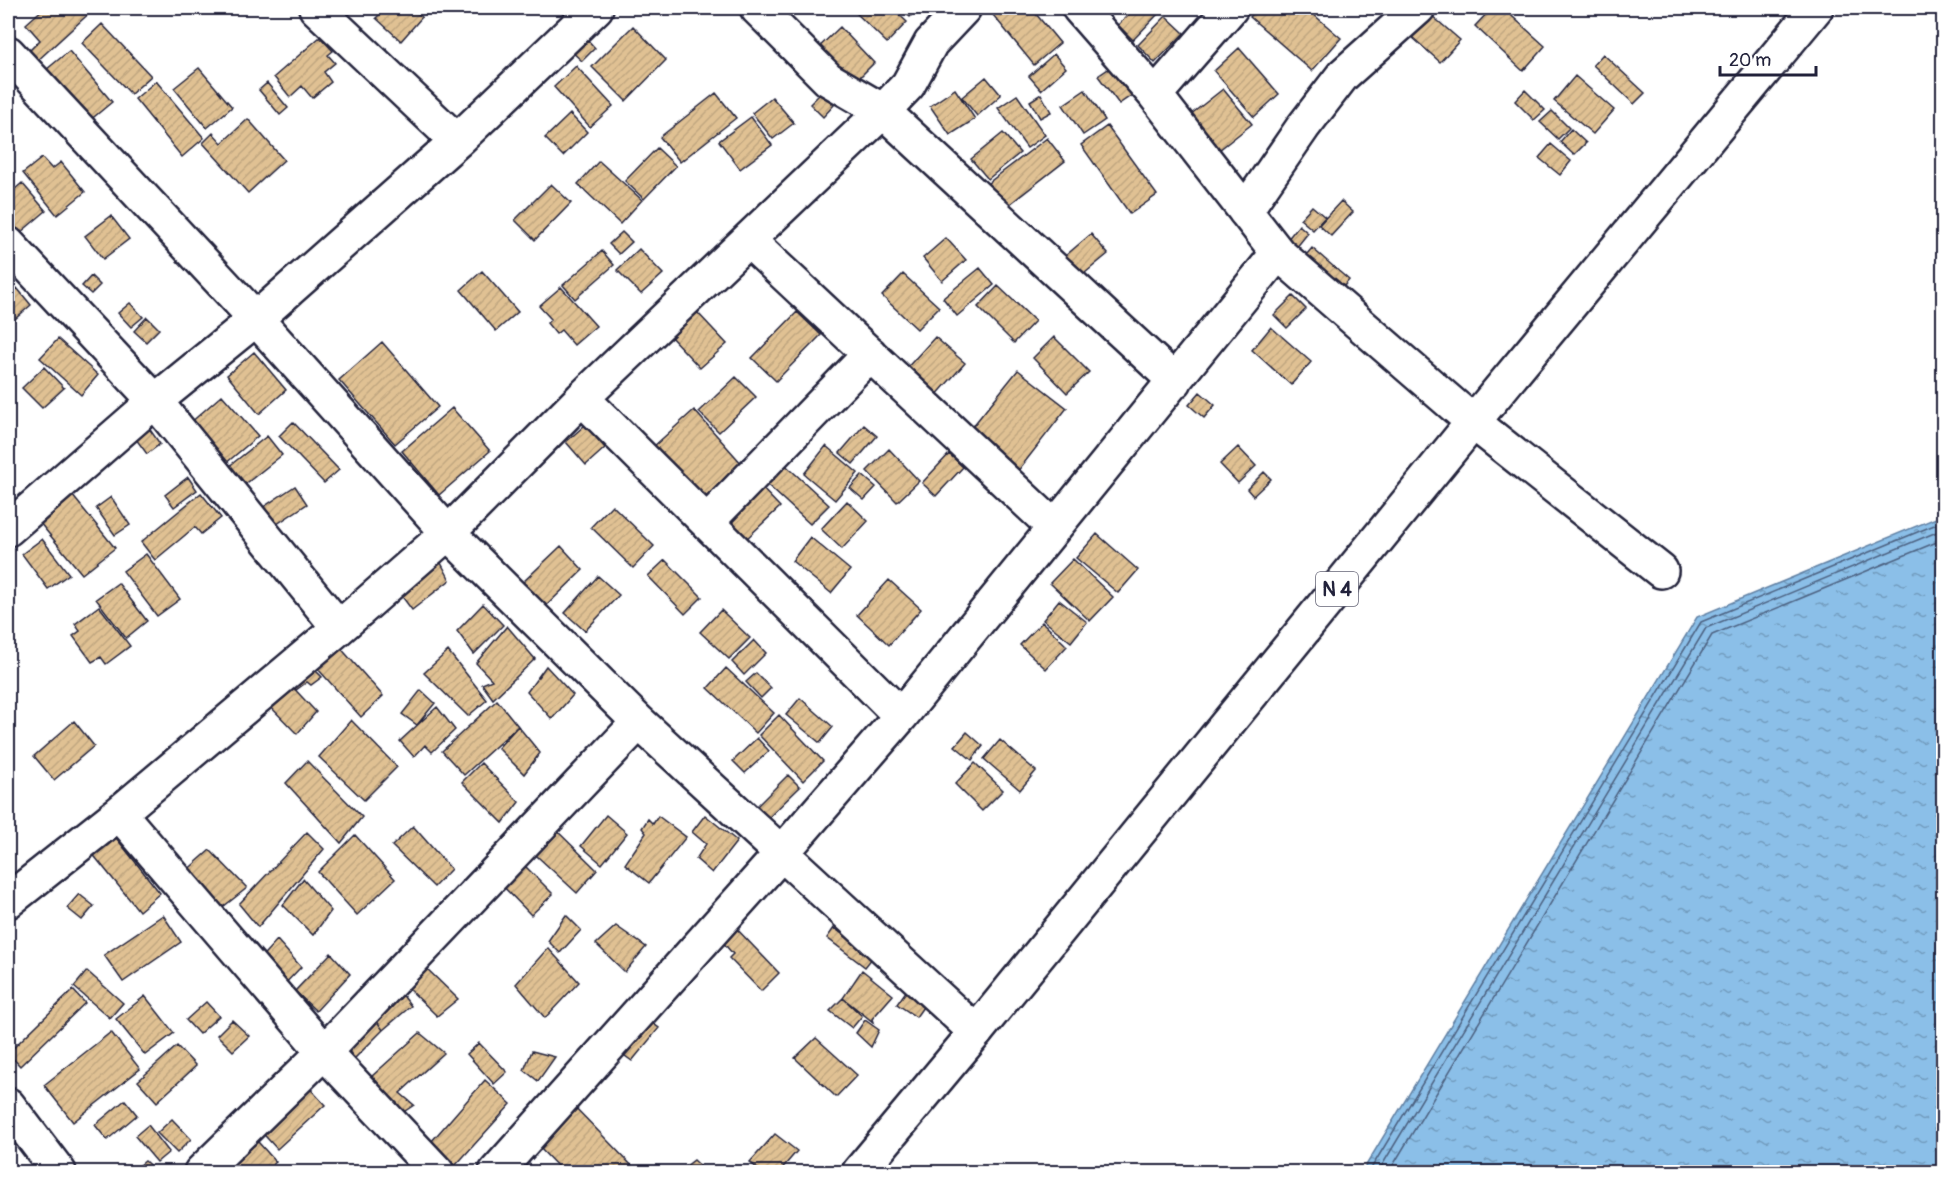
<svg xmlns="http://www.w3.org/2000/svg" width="1951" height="1180" font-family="Pangolin,sans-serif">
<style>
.water{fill:url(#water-ripples);stroke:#6180a3;stroke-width:1.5}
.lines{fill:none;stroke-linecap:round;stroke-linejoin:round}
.shore{stroke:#4c6180;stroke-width:1.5}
.building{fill:url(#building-hatch);stroke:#22223b;stroke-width:1.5}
.minor-casing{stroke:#22223b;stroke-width:38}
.highway-casing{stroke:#22223b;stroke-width:38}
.minor{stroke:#fff;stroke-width:33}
.highway{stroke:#fff;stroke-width:33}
.labels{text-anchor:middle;stroke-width:6;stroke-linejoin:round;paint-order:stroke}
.shield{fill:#fff;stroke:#646476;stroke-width:1.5}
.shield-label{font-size:20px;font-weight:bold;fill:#22223b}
</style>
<defs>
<pattern id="water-ripples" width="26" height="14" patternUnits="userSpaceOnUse" patternTransform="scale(1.5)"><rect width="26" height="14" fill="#8bbfe8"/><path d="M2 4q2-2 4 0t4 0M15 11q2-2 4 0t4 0" fill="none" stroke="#719bbd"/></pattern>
<pattern id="building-hatch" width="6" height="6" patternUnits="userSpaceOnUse" patternTransform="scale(1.5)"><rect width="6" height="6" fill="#e0c193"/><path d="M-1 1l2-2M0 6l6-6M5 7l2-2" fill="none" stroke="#c0a680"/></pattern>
</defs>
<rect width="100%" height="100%" fill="#fff"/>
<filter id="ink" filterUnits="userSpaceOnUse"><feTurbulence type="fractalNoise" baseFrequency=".0167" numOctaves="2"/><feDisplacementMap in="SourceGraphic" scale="12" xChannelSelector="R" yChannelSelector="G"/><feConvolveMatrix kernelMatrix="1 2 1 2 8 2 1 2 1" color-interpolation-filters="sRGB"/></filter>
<g filter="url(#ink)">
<path class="water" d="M1943,515V1172H1362L1697,617Z"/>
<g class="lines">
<path class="shore" d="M1369,1172L1701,622L1944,521
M1378,1172L1706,628L1944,529
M1389,1172L1712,635L1944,539"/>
</g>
<path class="building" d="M44,8H95L36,62L27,53L40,40L26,24Z
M386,8H412L422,17L401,41L376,18Z
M851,8H892L907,22L887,43Z
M900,8H918L910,17Z
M1003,8H1031L1060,43L1034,65L993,15Z
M1135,8H1151L1158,14L1133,40L1118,25Z
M1258,8H1306L1341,38L1312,71L1250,17Z
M1423,8L1460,40L1440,62L1403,29Z
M1492,8H1503L1545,46L1523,71L1475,26Z
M1166,16L1184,33L1155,63L1138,45Z
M102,24L151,76L131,94L82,43Z
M633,26L666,60L626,101L592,67Z
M840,27L874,63L849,88L814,52Z
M584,36L595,48L582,61L570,50Z
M320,37L333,51L328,55L335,63L324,72L331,82L312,98L302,86L290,97L274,77Z
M1239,48L1279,94L1254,117L1214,71Z
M69,51L112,102L83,126L73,101L47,69Z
M1054,54L1066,68L1041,90L1029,76Z
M1603,54L1645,93L1634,104L1593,65Z
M1117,63L1138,91L1119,104L1098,76Z
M576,66L613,106L590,127L554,87Z
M199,68L232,107L207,128L174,88Z
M1575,76L1614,110L1593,134L1554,101Z
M986,77L1001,95L977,116L962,97Z
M156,81L204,138L182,157L135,99Z
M267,83L288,108L280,115L259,90Z
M955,89L975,119L950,135L930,106Z
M1223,89L1252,124L1219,150L1190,115Z
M1085,90L1105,120L1083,135L1063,105Z
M1525,90L1545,110L1534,120L1515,101Z
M716,93L736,118L680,162L660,137Z
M821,93L834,105L823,117L810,104Z
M1041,94L1051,112L1040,118L1030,101Z
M1017,95L1045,135L1027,148L998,108Z
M772,97L794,123L773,139L752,113Z
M1552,111L1569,128L1558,139L1540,122Z
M570,114L587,132L563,156L545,138Z
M751,117L772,145L740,169L719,141Z
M248,119L284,160L248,193L203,143L213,133L222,143Z
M1107,126L1157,195L1130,214L1081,145Z
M1571,129L1586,143L1574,155L1560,142Z
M1003,133L1020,153L988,179L971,159Z
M1047,138L1065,161L1001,211L983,187Z
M1551,144L1571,161L1560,175L1539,158Z
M657,148L676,166L644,199L625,181Z
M42,158L52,169L61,162L85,192L57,215L23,173Z
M599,161L642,200L620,224L578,184Z
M22,183L46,211L20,233L8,218V195Z
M551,184L571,203L535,240L515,220Z
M1341,201L1353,212L1331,236L1319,225Z
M1312,206L1325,217L1313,230L1300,219Z
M111,216L129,239L103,259L85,236Z
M1299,225L1308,233L1296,248L1287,240Z
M622,232L632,242L619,254L609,244Z
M1091,234L1108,254L1074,282L1058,262Z
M946,238L966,260L942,281L923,258Z
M1312,248L1349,280L1339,292L1302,260Z
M639,249L663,274L641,294L617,270Z
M602,251L614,265L575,299L563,285Z
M980,268L994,285L957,316L943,298Z
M482,271L518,312L496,331L461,290Z
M903,274L939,307L917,329L882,296Z
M91,276L100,285L91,294L82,286Z
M998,286L1035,321L1014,343L978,307Z
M561,287L596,326L574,345L561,330L556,334L547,323L551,319L539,306Z
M17,288L31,305L8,325V297Z
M1293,296L1306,309L1287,328L1274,315Z
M130,303L143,317L131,327L118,313Z
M696,311L727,344L700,368L670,336Z
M797,312L821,335L776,381L752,358Z
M147,317L159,329L146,342L134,331Z
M1271,327L1311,362L1291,385L1252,350Z
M935,337L965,363L934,398L904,371Z
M1054,337L1089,372L1067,393L1033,358Z
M58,339L98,375L81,395L40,358Z
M382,342L438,407L395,444L339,380Z
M254,352L286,390L259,414L227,375Z
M44,367L64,388L42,408L22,388Z
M1018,370L1067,408L1014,476L965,436Z
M736,377L756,397L719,432L699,412Z
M1200,392L1215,405L1204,418L1189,405Z
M222,395L258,436L225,464L189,424Z
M452,408L490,451L439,495L402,451Z
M694,410L742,464L701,502L653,447Z
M144,421L160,444L147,454L130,431Z
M293,422L339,470L324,483L279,436Z
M585,425L605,448L586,465L566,442Z
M864,425L877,436L853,464L840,453Z
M267,436L282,455L243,486L228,467Z
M826,446L858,473L835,500L804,474Z
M1238,447L1256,466L1238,483L1220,464Z
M889,449L919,481L897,502L867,471Z
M949,454L963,467L936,496L922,483Z
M779,459L829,505L810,524L761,479Z
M1264,472L1271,479L1253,496L1247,489Z
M862,475L876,487L864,500L850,488Z
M188,477L197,490L174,507L165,495Z
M758,484L780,507L743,542L721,519Z
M295,486L307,504L274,526L262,508Z
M68,490L115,548L82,574L35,517Z
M201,493L221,518L201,534L195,527L155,560L141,542Z
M111,497L130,525L115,535L96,508Z
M847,501L868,521L842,549L821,529Z
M612,505L654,546L633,568L591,527Z
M1097,534L1138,570L1118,593L1076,558Z
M810,537L850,570L831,593L792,561Z
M42,539L69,574L48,589L22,554Z
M561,546L583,570L545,607L522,583Z
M146,554L180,599L157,616L123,571Z
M439,559L450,580L412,610L401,595Z
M1073,559L1113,597L1090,621L1050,583Z
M665,560L702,597L685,614L648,576Z
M598,576L619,595L585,631L565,613Z
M889,580L921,609L889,645L857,615Z
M118,583L147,621L126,638L96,599Z
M1059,600L1087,622L1071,642L1043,620Z
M483,604L503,625L474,654L457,631Z
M99,606L130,646L106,664L101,657L92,662L73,636L80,631L75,624Z
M721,610L750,638L729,659L700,632Z
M1042,622L1067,646L1046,669L1020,645Z
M507,626L535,659L493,699L482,684L492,680L476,663Z
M754,640L766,653L744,675L732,662Z
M338,645L383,696L361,717L318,669Z
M448,651L487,700L468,716L424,673Z
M311,666L322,677L311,685L307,682L296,690L288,682Z
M546,666L573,695L552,719L527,692Z
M726,668L774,713L756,733L708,688Z
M756,673L771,688L761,698L746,682Z
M288,682L316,712L297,734L266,702Z
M421,690L435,703L417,725L402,714Z
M800,698L833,727L820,743L786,715Z
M497,700L518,726L464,775L442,751Z
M437,707L455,730L432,752L425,745L414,757L400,741Z
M779,715L823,761L803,781L759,735Z
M351,720L397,767L364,800L319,757Z
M74,721L94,746L54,780L34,756Z
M518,726L540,753L524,774L498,748Z
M967,732L983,746L972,760L955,746Z
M757,738L769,751L745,773L733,761Z
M1000,740L1036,771L1020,790L984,759Z
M307,761L362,817L341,843L286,783Z
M481,763L519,802L503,823L462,782Z
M975,763L1003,790L982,811L955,784Z
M788,775L800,787L762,824L750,813Z
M606,815L627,833L602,864L581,846Z
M705,815L737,841L712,873L696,859L706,844L692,832Z
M658,816L686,837L649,883L625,864L646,833L642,828L648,819L653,824Z
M548,822L597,870L577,893L526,846Z
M413,826L451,869L434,887L392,846Z
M307,832L324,849L258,927L239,904Z
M113,834L160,893L139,911L91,852Z
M355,835L395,879L357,915L318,872Z
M210,850L247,888L219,910L184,873Z
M516,857L553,894L531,915L496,879Z
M303,879L331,911L313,935L283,905Z
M79,894L94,906L82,920L67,908Z
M163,915L181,942L123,982L104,955Z
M566,915L581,930L560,953L548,941Z
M616,926L646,947L625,972L596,944Z
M734,926L779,973L761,991L729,958L733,954L720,939Z
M834,928L873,957L865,967L827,938Z
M277,940L301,967L279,990L255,964Z
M548,948L579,982L545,1018L516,984Z
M331,953L350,974L316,1011L295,991Z
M421,963L458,999L437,1016L403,983Z
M862,970L893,995L872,1019L873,1022L843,998Z
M87,971L123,1003L110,1018L74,987Z
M398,989L411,1006L383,1030L372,1014Z
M73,990L85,1003L20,1066L8,1053Z
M907,990L923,1007L916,1017L897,1004Z
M145,996L174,1033L145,1055L116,1019Z
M843,998L862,1016L852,1028L830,1011Z
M206,1002L219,1016L199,1034L186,1020Z
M639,1013L659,1028L632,1061L614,1048Z
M372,1014L383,1030L354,1059L343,1042Z
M232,1020L249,1036L233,1051L217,1035Z
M865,1020L879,1030L871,1047L856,1033Z
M111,1032L140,1069L73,1122L44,1085Z
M420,1033L444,1053L400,1093L414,1105L402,1113L372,1076Z
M816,1038L857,1075L836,1097L795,1058Z
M479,1043L507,1072L494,1084L467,1054Z
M177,1046L196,1066L157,1102L138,1081Z
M532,1051L555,1057L538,1081L524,1070Z
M485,1080L511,1104L455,1166L431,1142Z
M304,1082L325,1105L277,1149L257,1127Z
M125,1100L137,1115L107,1140L95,1125Z
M570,1102L638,1172H563L536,1144Z
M172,1119L191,1139L177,1153L157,1133Z
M148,1125L169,1152L157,1162L135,1136Z
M250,1133L276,1162L265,1172H233L223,1164Z
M775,1134L797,1151L779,1172H761L750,1162Z
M694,1160L707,1172H684L681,1170Z
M145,1161L157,1172H132Z"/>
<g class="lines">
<g class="minor-casing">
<path id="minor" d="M316,8L457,141
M757,8L828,79L883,111L1175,381
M1079,8L1155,95L1278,253L1473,422L1661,571
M8,53L256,319L448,533L639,722L976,1032
M1155,95L1231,8
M1245,211L1303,127L1343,75L1418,8
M748,240L1054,527
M8,244L155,401L339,628
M582,398L901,716
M707,522L870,354
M8,529L155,401L256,319L457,141L596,8
M119,813L324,1052L437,1172
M8,901L119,813L339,628L448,533L582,398L883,111L908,85L931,43L964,8
M8,1105L59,1172
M201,1172L324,1052L639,722
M496,1172L781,854L901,716L1278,253"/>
</g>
<g class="highway-casing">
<path id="highway" d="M859,1172L976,1032L1473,422L1816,8"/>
</g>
<use href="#minor" class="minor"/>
<use href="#highway" class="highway"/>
</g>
</g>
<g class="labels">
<rect class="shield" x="1316" y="572" width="42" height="34" rx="4.5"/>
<g class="shield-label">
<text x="1337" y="596">N 4</text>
</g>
</g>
<rect width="1951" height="1180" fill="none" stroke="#fff" stroke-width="30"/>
<rect x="15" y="15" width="1921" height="1150" fill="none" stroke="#22223b" stroke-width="2" filter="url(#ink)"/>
<path d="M1720 66v9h96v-9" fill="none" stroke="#22223b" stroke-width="3"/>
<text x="1729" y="66" font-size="18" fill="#22223b" stroke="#ffffff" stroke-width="4.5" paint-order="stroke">20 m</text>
</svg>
